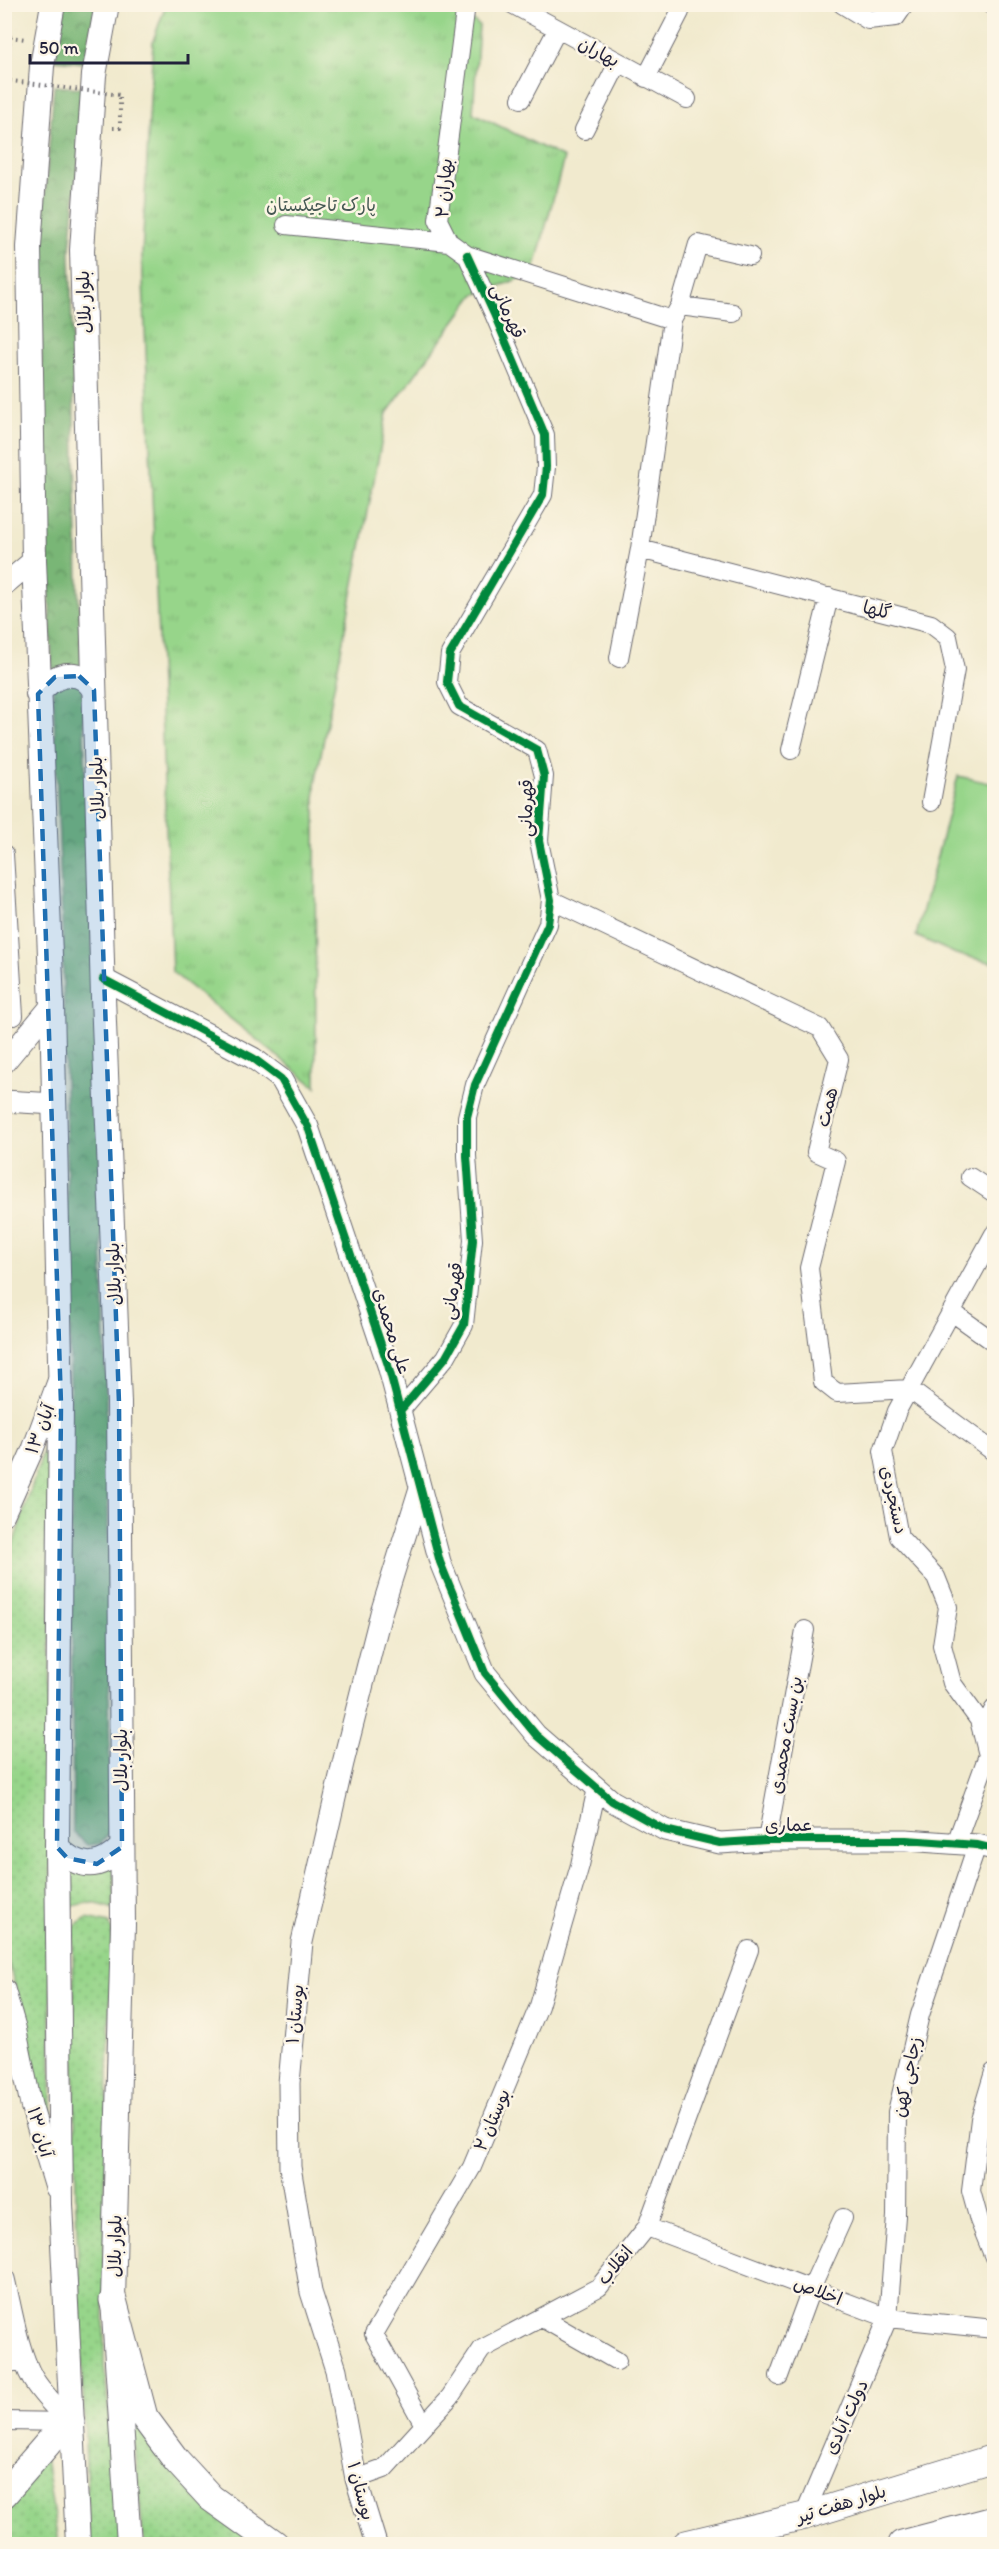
<svg xmlns="http://www.w3.org/2000/svg" width="999" height="2549" font-family="Itim,'Playpen Sans Arabic',sans-serif">
<style>
.grass{fill:url(#grass-dots);stroke:#5c7c62;stroke-width:1.5}
.forest{fill:url(#forest-crowns);stroke:#4e6c58;stroke-width:1.5}
.park{fill:url(#park-tufts);stroke:#5c7c62;stroke-width:1.5}
.pitch{fill:#97d58a;stroke:#5c7c62;stroke-width:1.5}
.lines{fill:none;stroke-linecap:round;stroke-linejoin:round}
.minor-casing{stroke:#6a686e;stroke-width:20}
.tertiary-casing{stroke:#6a686e;stroke-width:23}
.secondary-casing{stroke:#6a686e;stroke-width:26}
.primary-casing{stroke:#6a686e;stroke-width:29}
.path{stroke:#6a686e;stroke-width:4;stroke-dasharray:1.5 4.5;stroke-linecap:butt}
.minor{stroke:#fff;stroke-width:18}
.tertiary{stroke:#fff;stroke-width:21}
.secondary{stroke:#fff;stroke-width:24}
.primary{stroke:#fff;stroke-width:27}
.path-bridge{stroke:#6a686e;stroke-width:4;stroke-dasharray:1.5 4.5;stroke-linecap:butt}
.cycleway-casing{stroke:#fcf5e5;stroke-width:11}
.cycleway{stroke:#00873e;stroke-width:8}
.marked{fill:#1f6fb2;fill-opacity:0.2;stroke:#1f6fb2;stroke-width:4.5;stroke-dasharray:12 8;stroke-linejoin:round}
.labels{text-anchor:middle;stroke-width:5;stroke-linejoin:round;paint-order:stroke}
.street-label{font-size:18px;fill:#22223b;stroke:#fcf5e5}
.park-label{font-size:18px;fill:#455853;stroke:#fcf5e5}
</style>
<defs>
<pattern id="grass-dots" width="8" height="8" patternUnits="userSpaceOnUse" patternTransform="scale(1.5)"><rect width="8" height="8" fill="#97d58a"/><path d="M2 2h.1M6 6h.1" fill="none" stroke="#82b778" stroke-width="1.8" stroke-linecap="round"/></pattern>
<pattern id="forest-crowns" width="20" height="18" patternUnits="userSpaceOnUse" patternTransform="scale(1.5)"><rect width="20" height="18" fill="#79b676"/><path d="M2 6a3 3 0 1 1 6 0M12 15a3 3 0 1 1 6 0" fill="none" stroke="#639462"/></pattern>
<pattern id="park-tufts" width="24" height="20" patternUnits="userSpaceOnUse" patternTransform="scale(1.5)"><rect width="24" height="20" fill="#97d58a"/><path d="M3 7l-1-3M5 7V3M7 7l1-3M15 17l-1-3M17 17v-4M19 17l1-3" fill="none" stroke="#82b778"/></pattern>
</defs>
<rect width="100%" height="100%" fill="#fcf5e5"/>
<filter id="ink" filterUnits="userSpaceOnUse"><feTurbulence type="fractalNoise" baseFrequency=".0167" numOctaves="2"/><feDisplacementMap in="SourceGraphic" scale="12" xChannelSelector="R" yChannelSelector="G"/><feConvolveMatrix kernelMatrix="1 2 1 2 8 2 1 2 1" color-interpolation-filters="sRGB"/></filter>
<filter id="wash" filterUnits="userSpaceOnUse"><feTurbulence type="fractalNoise" baseFrequency=".008" numOctaves="4" result="noise"/><feDisplacementMap in="SourceGraphic" scale="24" xChannelSelector="R" yChannelSelector="G"/><feGaussianBlur stdDeviation="1.35" result="paint"/><feColorMatrix in="noise" values="0 0 0 0 0 0 0 0 0 0 0 0 0 0 0 0 0 1.4 0 .05"/><feComposite in="paint" operator="in"/></filter>
<g filter="url(#wash)">
<rect width="100%" height="100%" fill="#f1eace"/>
<path class="grass" d="M50,1430L51,2134L38,2091L25,2024L5,1949L4,1573Z
M116,1858L113,1909C94,1901 79,1901 62,1912L63,1863Z
M87,1918L109,1923L112,1930L104,2219V2364L122,2544H89L76,2204L73,1938L75,1926Z
M130,2404L253,2544H144Z
M45,2457L58,2544H5V2505Z"/>
<path class="forest" d="M65,5H96L85,63L55,60Z
M54,86L85,88L70,251L78,581L99,1115L108,1475L110,1832L100,1844L87,1845L73,1831L70,1352L62,916L42,411L41,245Z"/>
<path class="park" d="M166,5H451L479,25L473,113L564,158L533,274L474,295L387,413L315,785L316,1087L172,972L142,256L153,41Z"/>
<path class="pitch" d="M958,776L994,784V963L956,954L916,936Z"/>
</g>
<g filter="url(#ink)">
<g class="lines">
<g class="minor-casing">
<path id="minor" d="M466,4L438,220L449,242L467,255L672,320
M512,4L687,99
M842,4L868,20L896,17L905,4
M990,4L994,7
M646,78L680,12
M521,99L557,30
M584,130L618,63
M286,225L449,242
M680,306L733,313
M640,549L931,624L948,637L955,670L931,802
M619,658L640,549L672,320L680,306L698,244L750,256
M791,750L829,597
M4,854L14,1016
M551,900L820,1028L839,1059L816,1152L836,1161L809,1268L823,1382L837,1393L909,1389L994,1452
M970,1177L994,1193
M952,1312L994,1342
M400,1411L446,1357L464,1325L473,1240L467,1156V1117L475,1085L548,924L551,900L539,841L544,776L537,750L459,706L447,682L450,654L543,495L546,467L545,435L494,314L467,255
M982,1732L994,1709
M767,1840L805,1630
M956,1843L988,1755L979,1720L952,1683L942,1645L948,1607L936,1577L899,1537L883,1451L897,1411L994,1234
M994,2072L980,2119L971,2191L979,2220L994,2257
M647,2227L888,2318L994,2329
M542,2318L617,2361
M4,2363H27
M779,2376L811,2289L843,2218
M4,2421L71,2422
M424,2425L374,2334L472,2167L539,2006L580,1865L597,1788
M356,2479L384,2469L450,2397L482,2349L599,2287L647,2227L749,1950
M804,2516L888,2318L896,2216L897,2112L920,2015L977,1845"/>
</g>
<g class="tertiary-casing">
<path id="tertiary" d="M4,585L34,560
M103,979L253,1058L281,1079L308,1127L388,1365L440,1562L485,1673L536,1735L612,1801L665,1830L720,1843L767,1840H906L977,1845L994,1849
M4,1063L52,1005
M4,1101L55,1104
M4,1514L33,1449L59,1379
M4,1989L15,2027L31,2105L56,2188
M4,2279C11,2308 18,2354 33,2379C43,2395 57,2409 71,2422
M376,2544L356,2479L336,2370L311,2292L290,2167L289,2083L302,1942L343,1763L381,1613L420,1488"/>
</g>
<g class="secondary-casing">
<path id="secondary" d="M53,4L42,66L29,247L34,560L52,1005L61,1404L57,1847L61,2204L78,2544
M107,4L94,75L82,250L103,997L119,1403L123,1925L113,2300L129,2544
M38,694C52,675 80,664 94,690
M57,1847C79,1870 100,1870 122,1847"/>
</g>
<g class="primary-casing">
<path id="primary" d="M113,2300L144,2417L176,2460L211,2498L275,2544
M4,2494L56,2434L71,2422
M686,2544L804,2516L994,2458
M902,2544L994,2520"/>
</g>
<path class="path" d="M4,61L11,37L25,39
M113,128H120V95"/>
<use href="#minor" class="minor"/>
<use href="#tertiary" class="tertiary"/>
<use href="#secondary" class="secondary"/>
<use href="#primary" class="primary"/>
<path class="path-bridge" d="M4,80L120,95"/>
<g class="cycleway-casing">
<path id="cycleway" d="M103,979L253,1058L281,1079L308,1127L388,1365L440,1562L485,1673L536,1735L612,1801L665,1830L720,1843L767,1840H906L977,1845L994,1849
M400,1411L446,1357L464,1325L473,1240L467,1156V1117L475,1085L548,924L551,900L539,841L544,776L537,750L459,706L447,682L450,654L543,495L546,467L545,435L494,314L467,255"/>
</g>
<use href="#cycleway" class="cycleway"/>
</g>
</g>
<path class="marked" d="M79,676L94,690L119,1403L122,1847L97,1864L67,1858L57,1847L61,1404L38,694L55,677Z"/>
<g class="labels">
<g class="street-label">
<text transform="translate(599 52) rotate(28)" y="6">بهاران</text>
<text transform="translate(444 188) rotate(-86)" y="6">بهاران ۲</text>
<text transform="translate(84 302) rotate(-92)" y="6">بلوار بلال</text>
<text transform="translate(508 311) rotate(66)" y="6">قهرمانی</text>
<text transform="translate(877 610) rotate(14)" y="6">گلها</text>
<text transform="translate(97 788) rotate(-92)" y="6">بلوار بلال</text>
<text transform="translate(526 808) rotate(-89)" y="6">قهرمانی</text>
<text transform="translate(827 1107) rotate(-76)" y="6">همت</text>
<text transform="translate(114 1274) rotate(-92)" y="6">بلوار بلال</text>
<text transform="translate(452 1291) rotate(-81)" y="6">قهرمانی</text>
<text transform="translate(392 1331) rotate(73)" y="6">علی محمدی</text>
<text transform="translate(40 1429) rotate(-69)" y="6">۱۳ آبان</text>
<text transform="translate(894 1500) rotate(77)" y="6">دستجردی</text>
<text transform="translate(786 1735) rotate(-80)" y="6">بن بست محمدی</text>
<text transform="translate(121 1760) rotate(-90)" y="6">بلوار بلال</text>
<text transform="translate(789 1825) rotate(-1)" y="6">عماری</text>
<text transform="translate(295 2014) rotate(-85)" y="6">بوستان ۱</text>
<text transform="translate(907 2077) rotate(-78)" y="6">زجاجی کهن</text>
<text transform="translate(492 2120) rotate(-67)" y="6">بوستان ۲</text>
<text transform="translate(40 2132) rotate(74)" y="6">۱۳ آبان</text>
<text transform="translate(115 2246) rotate(-89)" y="6">بلوار بلال</text>
<text transform="translate(615 2265) rotate(-50)" y="6">انقلاب</text>
<text transform="translate(818 2291) rotate(21)" y="6">اخلاص</text>
<text transform="translate(846 2417) rotate(-65)" y="6">دولت آبادی</text>
<text transform="translate(361 2491) rotate(75)" y="6">بوستان ۱</text>
<text transform="translate(841 2504) rotate(-17)" y="6">بلوار هفت تیر</text>
</g>
<g class="park-label">
<text x="321" y="211">پارک تاجیکستان</text>
</g>
</g>
<rect width="999" height="2549" fill="none" stroke="#fcf5e5" stroke-width="24"/>
<path d="M30 54v9h158v-9" fill="none" stroke="#22223b" stroke-width="3"/>
<text x="39" y="54" font-size="18" fill="#22223b" stroke="#fcf5e5" stroke-width="4.5" paint-order="stroke">50 m</text>
</svg>
